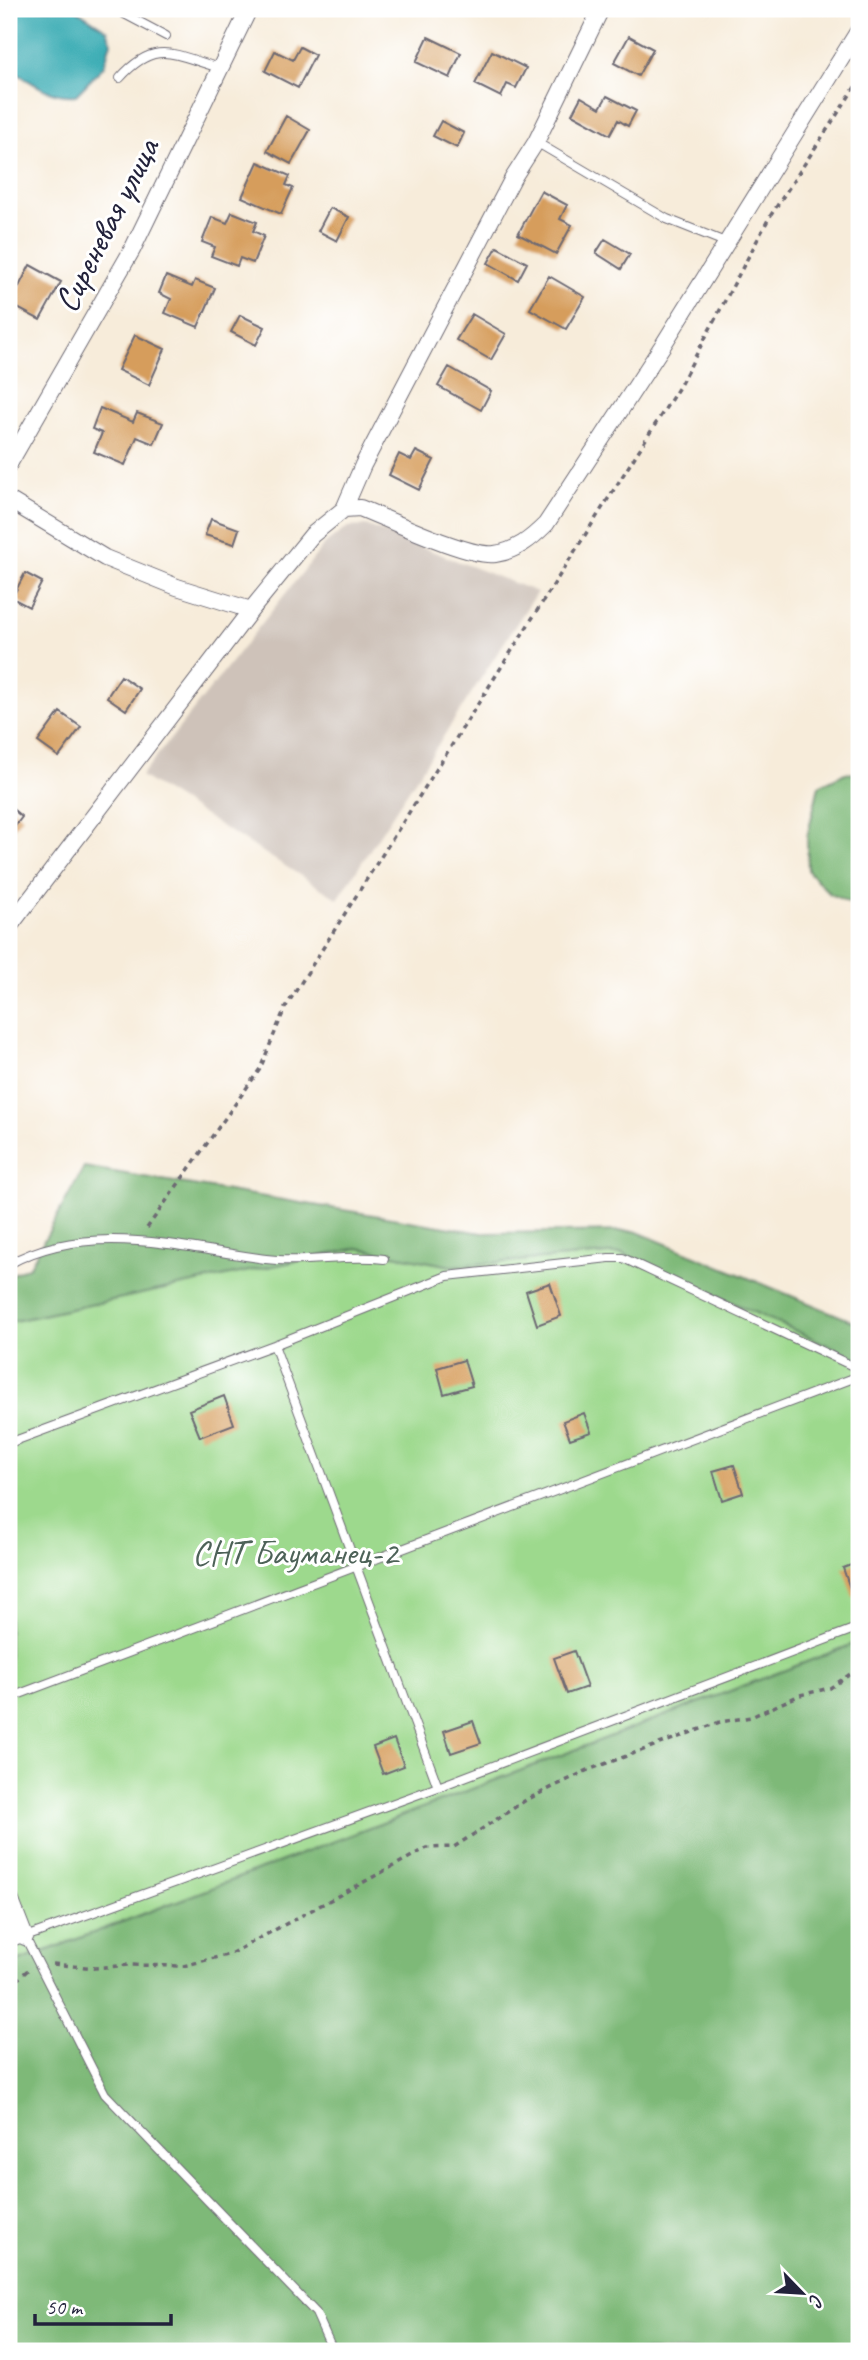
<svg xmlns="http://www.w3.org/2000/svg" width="868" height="2360" font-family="Caveat,sans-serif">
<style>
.industrial{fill:#cec2b9}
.green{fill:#9dd98d;stroke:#607e64;stroke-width:2}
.forest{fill:#7eb978;stroke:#506e5a;stroke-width:2}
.water{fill:#39abb3;stroke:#2e6677;stroke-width:2}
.building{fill:#d69d5b}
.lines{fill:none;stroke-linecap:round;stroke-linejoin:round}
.service-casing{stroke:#6d6973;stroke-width:10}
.minor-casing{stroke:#6d6973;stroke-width:18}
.path{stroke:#6d6973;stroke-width:3.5;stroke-dasharray:5 5;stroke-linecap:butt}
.service{stroke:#fff;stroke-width:8}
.minor{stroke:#fff;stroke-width:16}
.labels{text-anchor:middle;stroke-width:6;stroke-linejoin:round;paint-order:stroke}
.street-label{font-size:35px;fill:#22223b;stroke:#fff}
.park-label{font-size:35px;fill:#4d6258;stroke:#fff}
</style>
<rect width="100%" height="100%" fill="#fff"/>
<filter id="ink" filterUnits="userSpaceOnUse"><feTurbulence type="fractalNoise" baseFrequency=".0143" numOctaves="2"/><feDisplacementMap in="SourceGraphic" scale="14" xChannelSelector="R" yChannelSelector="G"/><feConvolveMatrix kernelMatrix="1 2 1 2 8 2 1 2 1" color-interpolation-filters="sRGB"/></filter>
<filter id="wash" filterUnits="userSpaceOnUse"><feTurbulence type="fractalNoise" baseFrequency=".00686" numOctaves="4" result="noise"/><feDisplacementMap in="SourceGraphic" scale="28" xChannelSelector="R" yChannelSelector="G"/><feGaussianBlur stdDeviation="1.57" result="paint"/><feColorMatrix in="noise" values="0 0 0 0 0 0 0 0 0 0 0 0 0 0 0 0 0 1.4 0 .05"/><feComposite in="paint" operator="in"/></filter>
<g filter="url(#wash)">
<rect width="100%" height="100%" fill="#f7ecda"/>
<path class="industrial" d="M368,526L537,592L338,899L141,776L324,545L348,527Z"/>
<path class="green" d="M358,1248L451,1266L621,1253L859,1359V1642L9,1965V1322Z"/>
<path class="forest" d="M845,773L859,774V907L830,894L808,871L807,837L819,786Z
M84,1167L482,1233L635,1231L859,1324V1359L621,1253L451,1266L358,1248L9,1322V1276L30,1266Z
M859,1642V2351H9V1965Z"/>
<path class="water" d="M9,9H75L107,30L111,42L104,66L76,95C50,98 30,81 9,68Z"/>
<g id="blocks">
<path class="building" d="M629,36L653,49L638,76L614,63Z
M428,37L461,53L450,78L416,62Z
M300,47L315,55L298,88L265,71L275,51L293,60Z
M492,51L526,68L516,88L507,84L501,97L475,84Z
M607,96L636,111L628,126L618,120L610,135L572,114L581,97L600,108Z
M286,116L310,130L291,164L267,151Z
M441,121L464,133L457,148L433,136Z
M258,162L290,176L286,185L293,188L281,214L242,197Z
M541,191L567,205L560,219L572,225L556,254L518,234Z
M330,208L349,217L337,241L318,231Z
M232,212L257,222L253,231L264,236L253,263L240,258L237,266L211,256L215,247L202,242L212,217L227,223Z
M605,239L630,254L621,269L596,253Z
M497,247L527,263L518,280L488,263Z
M30,265L61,282L40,320L10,304Z
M166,276L192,287L195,280L215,288L198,327L165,313L171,299L159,293Z
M549,276L585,297L566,329L530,309Z
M472,314L506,334L491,360L456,340Z
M240,315L265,327L256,345L231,332Z
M135,335L165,349L149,385L118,370Z
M449,367L491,391L481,410L438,386Z
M100,408L133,422L137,413L163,423L154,444L137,437L125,465L94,452L102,433L92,429Z
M416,451L434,460L419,490L389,475L399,454L411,460Z
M211,519L239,529L234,544L205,535Z
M25,573L42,582L29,607L12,598Z
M121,676L140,689L126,710L107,697Z
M60,712L81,727L59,757L38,742Z
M9,806L22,817L9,834Z
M550,1283L561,1316L537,1325L526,1291Z
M464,1360L472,1386L444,1394L437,1368Z
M224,1396L234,1424L200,1437L189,1410Z
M584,1413L591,1432L570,1439L563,1421Z
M734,1465L743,1493L722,1500L713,1471Z
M859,1562V1595L853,1597L843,1568Z
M574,1651L587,1687L567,1694L554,1658Z
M473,1721L481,1743L451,1753L444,1731Z
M394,1739L404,1766L383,1774L373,1747Z"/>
</g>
</g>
<g filter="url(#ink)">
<use href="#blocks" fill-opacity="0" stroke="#6d6973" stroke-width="2"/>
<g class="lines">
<g class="service-casing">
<path id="service" d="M115,9L166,36
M120,78C156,38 174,55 220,68
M536,142L667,219L725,242
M9,1264C89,1220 182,1248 266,1259C306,1264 345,1254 384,1259
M274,1345L438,1787
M9,1443L274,1345L447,1276L609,1258H623L859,1369
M9,1698L859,1376
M25,1937L105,2094L316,2313L333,2351
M9,1943L438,1787L859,1627"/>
</g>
<g class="minor-casing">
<path id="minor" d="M9,464L132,250L249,9
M9,500L105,558L177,587L251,610
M344,509L363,465L513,178L536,142L601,9
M9,927L251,610L312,535L344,509L360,508C388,519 469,558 495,554C516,551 531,539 546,524L663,345L859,30
M9,1896L25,1937"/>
</g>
<path class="path" d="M147,1228L260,1069L285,1008L679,387L769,218L859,81
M53,1964L95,1968L128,1965L183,1966L230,1954L427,1848L454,1847L526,1800L588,1770L720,1722L751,1717L800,1695L830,1688L859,1668
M9,1987L30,1968"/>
<use href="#service" class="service"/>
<use href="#minor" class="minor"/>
</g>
</g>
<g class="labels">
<g class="street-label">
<text transform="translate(106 225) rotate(-63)" y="12">Сиреневая улица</text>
</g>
<g class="park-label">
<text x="295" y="1564">СНТ Бауманец-2</text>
</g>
</g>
<rect width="868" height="2360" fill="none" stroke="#fff" stroke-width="35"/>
<g transform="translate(802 2293) rotate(115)" stroke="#ffffff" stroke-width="5" paint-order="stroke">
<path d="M0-5L12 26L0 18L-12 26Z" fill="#22223b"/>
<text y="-10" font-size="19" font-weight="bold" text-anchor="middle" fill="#22223b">С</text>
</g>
<path d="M35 2314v10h136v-10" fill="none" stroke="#22223b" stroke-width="3.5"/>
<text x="46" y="2314" font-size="21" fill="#22223b" stroke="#ffffff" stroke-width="5" paint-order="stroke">50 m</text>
</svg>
